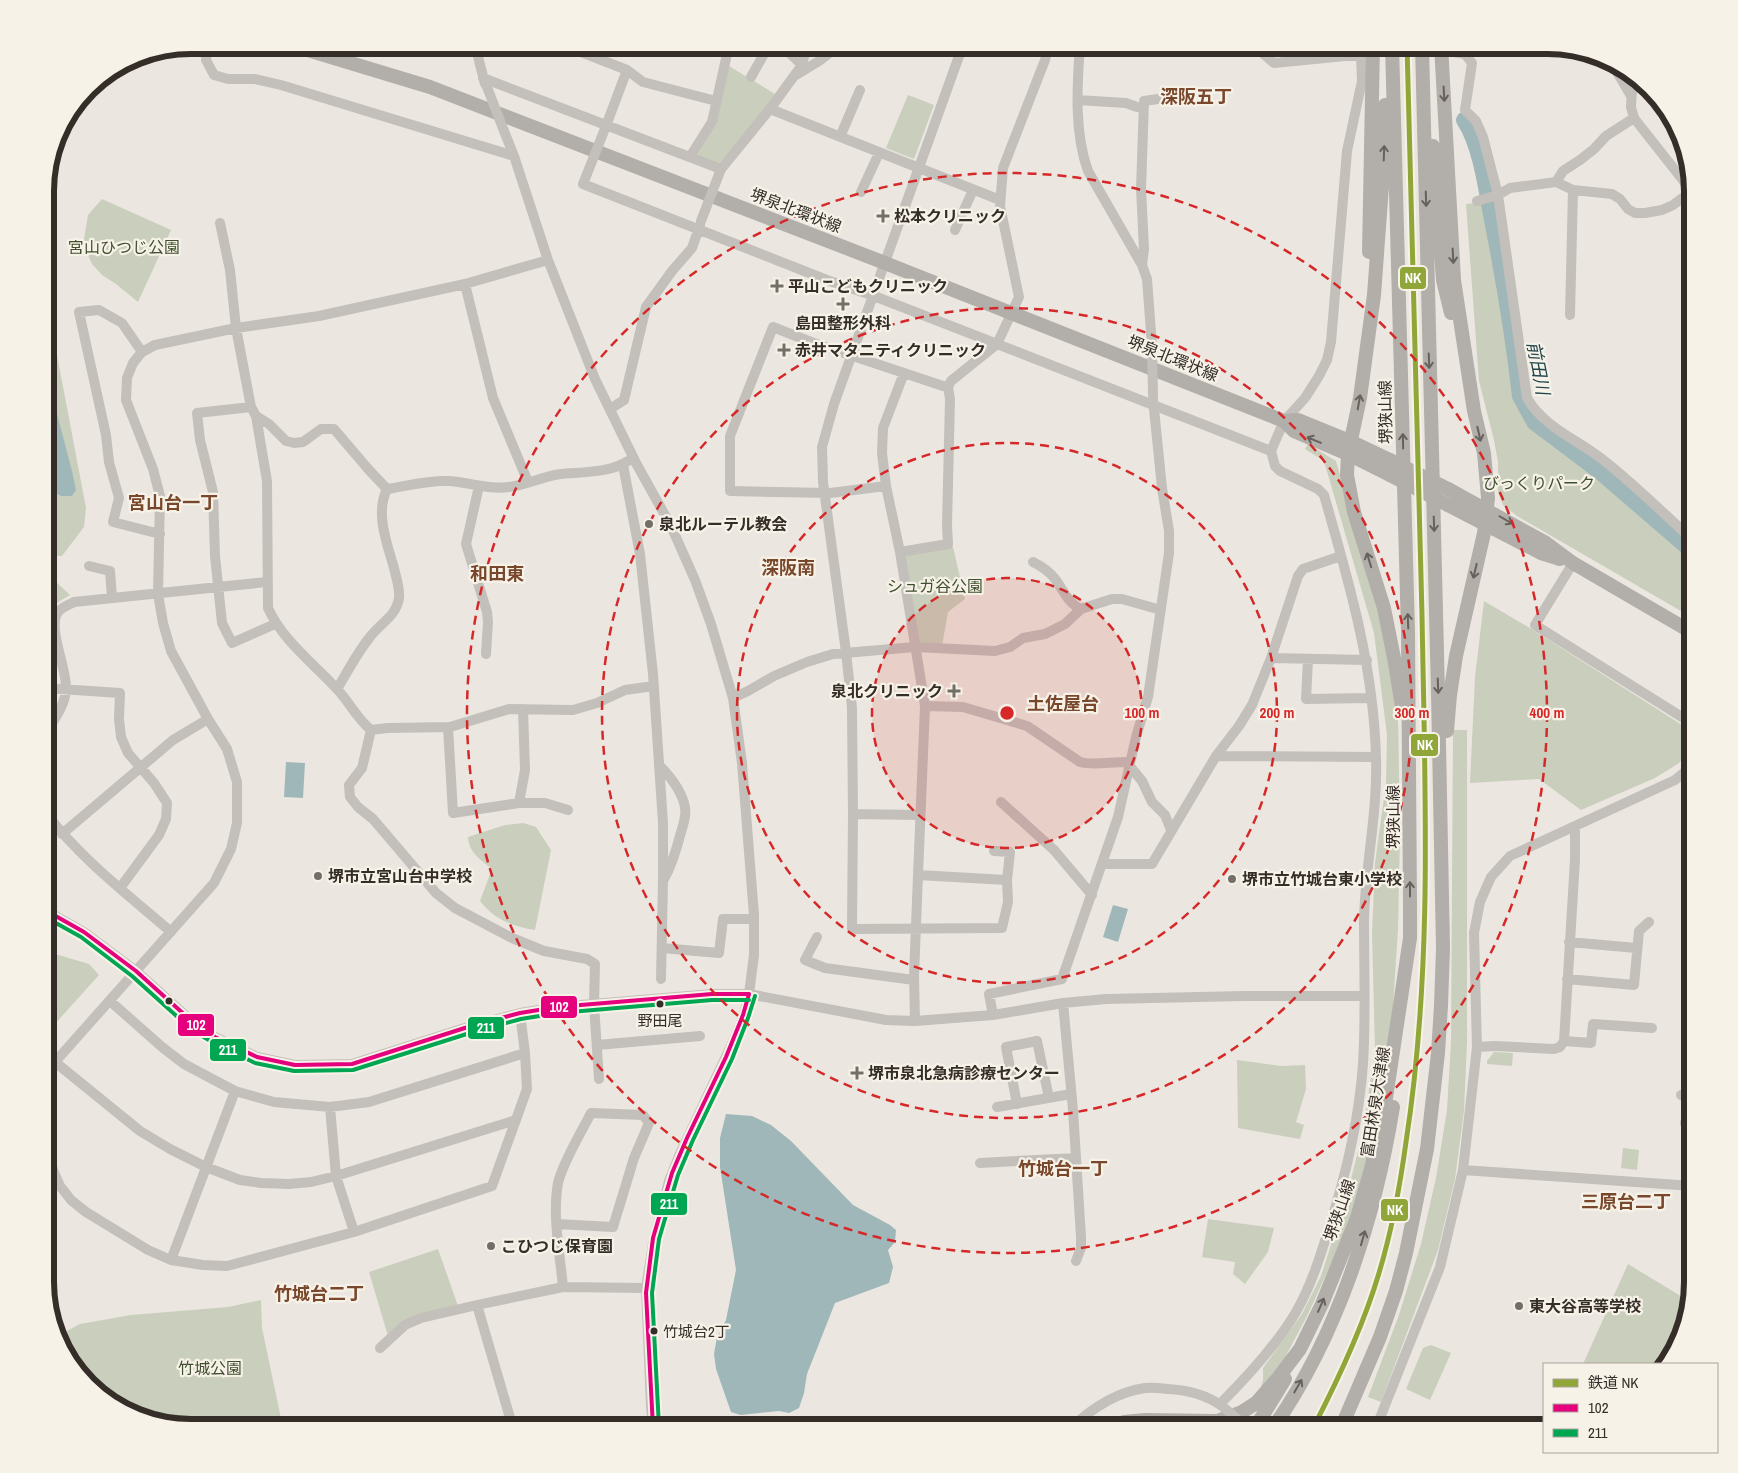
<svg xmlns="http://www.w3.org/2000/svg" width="1738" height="1473" font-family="'Archivo Narrow','Noto Sans JP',sans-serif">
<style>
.green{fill:#c9cfbc}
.water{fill:#9fb7b9}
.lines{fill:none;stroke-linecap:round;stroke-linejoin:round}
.river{stroke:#9fb7b9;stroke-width:16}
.minor{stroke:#c3bfba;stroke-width:10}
.major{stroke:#b2aea9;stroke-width:14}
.minor-bridge{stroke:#c3bfba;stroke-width:10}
.major-bridge{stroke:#b2aea9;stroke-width:14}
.bus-1-casing{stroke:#f7f2e8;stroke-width:8}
.bus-2-casing{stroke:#f7f2e8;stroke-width:8}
.bus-1{stroke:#e5007d;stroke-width:4}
.bus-2{stroke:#00a651;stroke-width:4}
.rail-1-casing{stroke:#f7f2e8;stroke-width:9}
.rail-1{stroke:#91a639;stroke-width:5}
.oneway{stroke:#66615c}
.ring{fill:none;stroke:#d62828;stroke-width:2.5;stroke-dasharray:9 6}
.poi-dot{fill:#746e68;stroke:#f7f2e8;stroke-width:2}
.bus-dot{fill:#342d28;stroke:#f7f2e8;stroke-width:2}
.labels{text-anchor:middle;stroke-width:4.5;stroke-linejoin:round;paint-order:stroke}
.bus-label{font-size:15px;fill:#342d28;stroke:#f7f2e8}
.street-label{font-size:16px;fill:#342d28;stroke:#f7f2e8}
.poi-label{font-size:16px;font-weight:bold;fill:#342d28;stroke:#f7f2e8;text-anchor:start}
.park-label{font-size:16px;fill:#404f2f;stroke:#f7f2e8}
.neighbourhood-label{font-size:18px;font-weight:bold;fill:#79472b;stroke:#f7f2e8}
.water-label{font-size:18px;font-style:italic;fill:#234850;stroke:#f7f2e8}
.rim{fill:none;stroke:#342d28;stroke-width:6}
.centre{fill:#d62828;stroke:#f7f2e8;stroke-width:2.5}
.ring-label{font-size:15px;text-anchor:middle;font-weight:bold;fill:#d62828;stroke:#f7f2e8;stroke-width:4.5;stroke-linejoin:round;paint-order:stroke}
.line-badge{stroke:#f7f2e8;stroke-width:2}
.badge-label{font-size:14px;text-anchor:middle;font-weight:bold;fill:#fff}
</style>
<rect width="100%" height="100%" fill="#ebe7e0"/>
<path class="green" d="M729,66L775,94L767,108L719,163L699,158L698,154L716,125Z
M908,95L934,105L914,159L886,148Z
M102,199L171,230L138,302L116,284L102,275L92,264L86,251L84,239L88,215Z
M1486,202L1515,402L1534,428L1593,471L1693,557V618L1517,516L1503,505L1498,492V462L1494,440L1479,381L1466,204Z
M45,258L49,260L46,297L86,508L84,527L62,556H58L45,543Z
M1308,444L1336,461L1384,631L1398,712L1400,833L1398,930L1393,1006L1384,1078L1357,1202L1338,1249L1307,1316L1280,1367L1260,1390L1263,1380V1368L1302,1314L1321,1276L1346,1198L1362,1136L1375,1051L1372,934L1375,863L1386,783L1387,735L1374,633L1324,461L1305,449Z
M953,547L965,599L948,612L942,646L923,645L918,641L904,555Z
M54,580L70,595L55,604L49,616L45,632V588Z
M1484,601L1530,628L1693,732V746L1679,763L1655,778L1581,810L1539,779L1470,783L1475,677Z
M1453,730H1467V1043L1464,1111L1455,1179L1438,1250L1381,1402L1368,1397L1399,1315L1421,1244L1436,1178L1447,1110L1451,1042Z
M523,823L536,827L551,850L535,930C512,926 495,920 480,901L492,869C480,859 469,853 468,837L505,825Z
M45,951L89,964L99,975L45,1035Z
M1494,1052L1513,1053L1512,1066L1487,1064V1061Z
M1237,1060L1281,1066L1305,1065L1306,1089L1296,1122L1304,1125L1300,1139L1238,1128Z
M1623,1148L1639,1150L1637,1170L1621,1168Z
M1208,1219L1274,1228L1268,1252L1245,1284L1233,1274L1235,1262L1202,1257Z
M438,1249L458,1306L388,1336L369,1272Z
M1628,1264L1689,1301L1682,1338L1666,1364H1583Z
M261,1300L262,1328L283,1428H190L135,1417L116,1405L111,1399L77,1369L60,1347L57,1336L80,1324L131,1315L228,1307Z
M1431,1345L1451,1353L1430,1400L1406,1389L1423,1348Z"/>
<path class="water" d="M45,368L72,471L76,490L72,496H61L45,487Z
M286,762L305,763L303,798L284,797Z
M1113,905L1128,909L1118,942L1103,937Z
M726,1114L752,1116L771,1125L791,1141L853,1205L890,1225L896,1230L895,1242L888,1250L893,1267L889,1283L835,1303L807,1374L804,1393L799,1408L789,1413L779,1411L741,1415L731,1412L716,1369L714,1354L717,1337L726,1320L736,1270L720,1167V1138Z"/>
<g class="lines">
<path class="river" d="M1464,120C1480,144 1486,187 1491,215C1503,275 1513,335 1520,396L1534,422L1599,471L1693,552"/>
<path class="minor" d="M207,45L206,60L214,75L228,79H255L281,85L514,156
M475,45L485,84
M563,45L627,70L643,82L716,101
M1080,45C1077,86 1074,132 1088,171L1142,265L1147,279L1152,346
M1261,45V52L1274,63L1366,54
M1442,50L1465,54L1472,63L1465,110L1476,121L1483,137L1498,195L1527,398C1544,428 1581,441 1607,463C1637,487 1664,514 1693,540
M1610,60L1631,96
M802,65L807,45
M796,75L819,61L840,45
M1633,75L1631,107L1634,118L1693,193
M751,77L769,45
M483,78L721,169L770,109L802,65L781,45
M1078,100L1126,103L1137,107
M770,109L1000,200
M606,126L627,70
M504,131L514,156L548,260L595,379L636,463L671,526L695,580L711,624L733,698L742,763L754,915V955L749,994L744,1015L733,1042L679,1156L669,1181L653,1244L646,1288L651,1406L653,1428
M840,137L860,90
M690,157L712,122L729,45
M1556,182L1563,171L1580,160L1594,149L1606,136L1634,118
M583,184L827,280L874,296L1271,451
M861,192L879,153
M1477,201L1498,195L1510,188L1556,182L1573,190L1612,194L1620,199L1628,209L1635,213H1645L1662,210L1673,205L1692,191
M220,223L230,270L236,328L251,407L256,416L267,481L268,608C283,641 312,662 336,688C349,701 356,718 371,730L387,728L450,727L509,709L573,710L597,703L625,690L654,686
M955,230L973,190
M1142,265L1144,249L1141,189L1144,101L1172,97
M465,284L493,398L528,482
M1570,315L1573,190
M142,352L122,323L99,310L79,312L106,435L109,462L119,498L113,522L160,534
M904,373L883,428L882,453L886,486L900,552L925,706L918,875L914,976L915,1021
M251,407L197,413L200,440L213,492L215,556L222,623L232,643L275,624
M610,409L624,400L646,307L672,271L692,248L700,225
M256,416L269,424L286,441L294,443L303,442L321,429H334L369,470L387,489
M623,465L640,554L653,674L663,823V880L661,979
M479,486L466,544L487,612L488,622L486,654
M886,486L830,493L730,491V436L773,327L811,342L943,386L948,387
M900,552L948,544L947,526L950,399L948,387L951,381L997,344L1019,297L1000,206L1003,168L1045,60L1049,45
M1033,562C1041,566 1050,572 1055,579C1064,590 1067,603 1081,609
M1573,563L1535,625L1693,724
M89,566L110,571L112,598
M1271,658L1367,660
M1308,659L1306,699L1371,698
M45,688L120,693L119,719L121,737L128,753L154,783L167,803L166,819L159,835L120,888
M337,689C348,671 357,653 370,637C380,623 396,617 399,598C400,588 396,577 394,568C387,544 375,513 387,489C407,486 428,480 448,481C469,482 488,490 509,487C527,485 543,476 561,474C582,472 610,473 628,461
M733,698L748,691L774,676L807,662L833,654L915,647L995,651L1010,647L1023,638L1045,634L1065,624L1081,609L1112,599H1122L1161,610
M925,706L963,707L1027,726L1080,762C1094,766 1114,761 1130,762
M448,727L453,813L519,803H545L568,810
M371,730L362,768L349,785L350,797L358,807L373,819L436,893L455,908L512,938L544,951L587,959L595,964L594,1005L599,1079
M45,733C54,721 66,704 66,688C67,669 47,627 58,612C62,607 69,605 74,602L267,582
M1216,756L1376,757
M659,765C670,776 688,798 685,816C684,825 680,834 678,843C674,856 671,867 664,879
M1129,765L1142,781L1152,802L1165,815L1171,830
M1001,802L1054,850L1092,895
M519,803L525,770L523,709
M45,812C80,858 127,894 171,932
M853,814L920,815
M62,834L173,740L208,719
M994,851L1010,852L1007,880
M1102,864H1152L1216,756L1239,726L1252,705L1271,658L1298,576L1303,569L1341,556
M918,875L1007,880L1008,902L1002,928L852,929L853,814L852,708L846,652L823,482L822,447L834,404L963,45
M45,910L84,932L136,971L196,1025L215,1037L257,1057L295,1065L352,1064L471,1026L520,1013L557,1007L712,994H749L886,1020L915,1021L993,1015L1063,1003L1106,999L1244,996H1364
M817,937L805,960L825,968L914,980
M1569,942L1636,948
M662,948L719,953L723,919H754
M1567,979L1634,985L1639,931L1649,922
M110,1001L162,1047L184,1064L235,1091L274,1102L330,1107L369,1102L525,1053
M1063,1003L1073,1110L1081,1237V1248L1076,1261
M993,1015L989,994L1062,979L1118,817L1136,737L1148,697L1169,553V531L1162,488L1153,399
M1564,1041L1591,1043L1593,1024L1652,1028
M597,1045L700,1036
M1477,1047L1495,1046L1554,1049L1560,1047L1564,1041L1575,860V827
M55,1062L140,1131L170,1149L206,1167L240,1180L261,1183L289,1184L311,1182L336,1176L516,1120
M45,1075L55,1062L214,883L231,849L237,823V782L227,749L208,719L171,651L163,623L158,594L160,496L153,469L126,400L127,378L133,363L142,352L155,345L236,328L319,316L465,284L548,260
M1681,1095L1693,1101
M1017,1104L1006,1047L1037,1041L1049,1098
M330,1107L336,1176L354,1232
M997,1107L1071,1094
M45,1137L53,1170L60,1186L71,1200L86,1212L148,1250L171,1260L203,1265L227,1266L354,1232L492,1186L527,1089L525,1053L520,1013
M980,1163L1076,1158
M1463,1170L1693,1186
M1688,1187L1690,1135L1685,1123L1691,1100
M557,1224L613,1227L634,1158L649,1123L643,1115L591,1113C581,1133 563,1162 558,1183C552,1216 560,1254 563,1287
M171,1260L235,1091
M477,1305L513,1428
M380,1348L405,1325L421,1318L477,1305L563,1287L646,1288
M1220,1404C1247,1377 1276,1346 1296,1312C1311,1286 1320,1257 1329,1228C1346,1175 1359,1120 1363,1064C1366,1016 1364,968 1364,920C1365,866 1378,812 1376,758C1374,667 1349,582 1324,495L1318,489L1280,471L1275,466L1271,451L1284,421L1305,398L1319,376L1327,360L1331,342L1347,151L1362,81L1361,54
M1071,1428C1091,1409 1117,1392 1145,1388C1152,1387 1160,1388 1168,1389C1188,1390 1205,1394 1222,1406
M1376,1428L1440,1267L1463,1170L1477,1047L1474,933L1480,902L1491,877L1510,856L1675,780L1693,765"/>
<path class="major" d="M291,45L430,87L885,263L1284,421L1294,431L1348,454L1390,475
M1441,45L1454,280L1474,411L1484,453L1488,498L1484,533L1456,656L1450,695L1447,731
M1385,105L1384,159L1374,295L1360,398L1348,454L1347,475L1354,512L1384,608L1395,663L1402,707
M1433,146L1443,280L1451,313
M1369,252L1373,45
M1284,421L1298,420L1352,442L1390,460
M1448,489L1546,543L1573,563L1693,633
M1448,505L1541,553L1560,559
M1109,1428L1124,1422L1145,1420L1217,1421L1242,1412L1256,1403L1278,1378L1300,1349L1322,1304L1357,1218L1371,1169L1384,1111L1410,938V905L1408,632L1392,45
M1255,1428L1285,1379
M1273,1428C1338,1335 1375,1218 1393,1107
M1341,1428L1380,1337L1396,1291L1406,1253L1427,1149L1438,1053L1441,1006L1443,948L1438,693L1422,45"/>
<path class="minor-bridge" d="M487,87L504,131
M583,184L606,126
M701,221L721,169
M1152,346L1153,395
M1222,1406L1248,1428"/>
<path class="major-bridge" d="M1390,460L1448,489
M1390,475L1448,505"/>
<g class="bus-1-casing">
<path id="bus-1" d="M45,910L84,932L136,971L196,1025L215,1037L257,1057L295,1065L352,1064L471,1026L520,1013L557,1007L712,994H749
M653,1428L646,1293L653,1238L672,1173L687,1138L726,1057L743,1015L749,994"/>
</g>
<g class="bus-2-casing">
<path id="bus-2" d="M45,917L81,937L132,976L192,1030L212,1042L255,1063L294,1071L353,1070L473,1032L521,1019L558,1013L712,1000H749
M659,1427L652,1293L659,1239L678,1175L693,1140L732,1059L748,1018L755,996"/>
</g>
<use href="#bus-1" class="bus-1"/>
<use href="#bus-2" class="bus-2"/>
<g class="rail-1-casing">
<path id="rail-1" d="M1313,1428C1339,1378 1363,1327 1379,1273C1392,1230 1400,1186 1406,1142C1433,968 1425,790 1422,615C1417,425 1412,235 1407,45"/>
</g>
<use href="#rail-1" class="rail-1"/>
</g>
<defs><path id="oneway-shaft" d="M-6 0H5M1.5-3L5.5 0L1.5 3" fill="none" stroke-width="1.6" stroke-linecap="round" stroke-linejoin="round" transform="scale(1.25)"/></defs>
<g class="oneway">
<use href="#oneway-shaft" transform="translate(1444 94) rotate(87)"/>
<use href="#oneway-shaft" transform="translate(1384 153) rotate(-88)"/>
<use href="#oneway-shaft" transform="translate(1426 199) rotate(88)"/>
<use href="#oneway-shaft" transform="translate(1453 256) rotate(87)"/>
<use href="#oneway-shaft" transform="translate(1429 361) rotate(88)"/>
<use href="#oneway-shaft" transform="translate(1359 402) rotate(-80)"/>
<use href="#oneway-shaft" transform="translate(1479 434) rotate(77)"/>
<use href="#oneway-shaft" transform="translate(1314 440) rotate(-157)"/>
<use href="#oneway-shaft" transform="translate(1403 441) rotate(-91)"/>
<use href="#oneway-shaft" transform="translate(1506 520) rotate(30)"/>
<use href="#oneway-shaft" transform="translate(1434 524) rotate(88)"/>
<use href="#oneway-shaft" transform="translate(1369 560) rotate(-107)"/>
<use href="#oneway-shaft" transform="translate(1475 571) rotate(103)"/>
<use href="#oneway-shaft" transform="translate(1408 621) rotate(-92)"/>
<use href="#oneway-shaft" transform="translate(1438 686) rotate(88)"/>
<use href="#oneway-shaft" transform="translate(1410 889) rotate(-90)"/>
<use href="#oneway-shaft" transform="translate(1363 1238) rotate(-74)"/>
<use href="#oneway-shaft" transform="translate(1321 1305) rotate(-66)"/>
<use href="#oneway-shaft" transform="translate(1298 1386) rotate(-60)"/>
</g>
<circle cx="1007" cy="713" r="135" fill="#d62828" fill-opacity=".12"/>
<g class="ring">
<circle cx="1007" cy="713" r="135"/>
<circle cx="1007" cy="713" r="270"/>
<circle cx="1007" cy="713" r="405"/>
<circle cx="1007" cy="713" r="540"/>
</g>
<g class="poi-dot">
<path d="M880.5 208.5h5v5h5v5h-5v5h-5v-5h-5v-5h5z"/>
<path d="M774.5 278.5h5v5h5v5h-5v5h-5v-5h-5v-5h5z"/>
<path d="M840.5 296.5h5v5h5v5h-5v5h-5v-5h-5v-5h5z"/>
<path d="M781.5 342.5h5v5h5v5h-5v5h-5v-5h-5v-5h5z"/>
<circle cx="649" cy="524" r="5"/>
<path d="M951.5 683.5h5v5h5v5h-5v5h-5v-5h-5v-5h5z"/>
<circle cx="318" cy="876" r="5"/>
<circle cx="1232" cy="879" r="5"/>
<path d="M854.5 1065.5h5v5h5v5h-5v5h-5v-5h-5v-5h5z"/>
<circle cx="491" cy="1246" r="5"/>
<circle cx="1519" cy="1306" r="5"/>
</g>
<g class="bus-dot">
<circle cx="169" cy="1001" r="4.5"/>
<circle cx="660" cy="1004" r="4.5"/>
<circle cx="654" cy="1331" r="4.5"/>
</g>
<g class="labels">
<g class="bus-label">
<text x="660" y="1026">野田尾</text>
<text x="663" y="1337" text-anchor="start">竹城台2丁</text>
</g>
<g class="street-label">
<text transform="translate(796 210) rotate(21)" y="6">堺泉北環状線</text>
<text transform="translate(1173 358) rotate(22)" y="6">堺泉北環状線</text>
<text transform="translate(1385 412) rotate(-91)" y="6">堺狭山線</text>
<text transform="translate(1393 817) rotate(-90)" y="6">堺狭山線</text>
<text transform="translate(1375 1102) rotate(-81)" y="6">富田林泉大津線</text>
<text transform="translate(1339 1210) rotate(-71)" y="6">堺狭山線</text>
</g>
<g class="poi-label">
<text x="894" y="222">松本クリニック</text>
<text x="788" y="292">平山こどもクリニック</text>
<text x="843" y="329" text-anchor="middle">島田整形外科</text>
<text x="795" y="356">赤井マタニティクリニック</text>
<text x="659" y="530">泉北ルーテル教会</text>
<text x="943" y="697" text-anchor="end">泉北クリニック</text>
<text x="328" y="882">堺市立宮山台中学校</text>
<text x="1242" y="885">堺市立竹城台東小学校</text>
<text x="868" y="1079">堺市泉北急病診療センター</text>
<text x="501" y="1252">こひつじ保育園</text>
<text x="1529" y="1312">東大谷高等学校</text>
</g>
<g class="park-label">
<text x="124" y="253">宮山ひつじ公園</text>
<text x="1539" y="489">びっくりパーク</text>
<text x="935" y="592">シュガ谷公園</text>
<text x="210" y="1374">竹城公園</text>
</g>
<g class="neighbourhood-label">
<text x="1196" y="103">深阪五丁</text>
<text x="173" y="509">宮山台一丁</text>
<text x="788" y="574">深阪南</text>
<text x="497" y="580">和田東</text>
<text x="1063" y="710">土佐屋台</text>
<text x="1063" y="1175">竹城台一丁</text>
<text x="1626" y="1208">三原台二丁</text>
<text x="319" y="1300">竹城台二丁</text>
</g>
<g class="water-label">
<text transform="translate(1538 368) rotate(79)" y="6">前田川</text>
</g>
</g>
<path d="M0 0H1738V1473H0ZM191 54H1547A137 137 0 0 1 1684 191V1282A137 137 0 0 1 1547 1419H191A137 137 0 0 1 54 1282V191A137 137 0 0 1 191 54Z" fill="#f7f2e8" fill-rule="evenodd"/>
<path class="rim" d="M191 54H1547A137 137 0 0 1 1684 191V1282A137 137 0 0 1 1547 1419H191A137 137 0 0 1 54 1282V191A137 137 0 0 1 191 54Z"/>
<circle cx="1007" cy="713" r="8" class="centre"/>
<g class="ring-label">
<text x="1142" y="718">100 m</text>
<text x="1277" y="718">200 m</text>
<text x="1412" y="718">300 m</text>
<text x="1547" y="718">400 m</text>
</g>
<g class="line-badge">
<rect x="1399" y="266" width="28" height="24" rx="5" fill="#91a639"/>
<rect x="1410" y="733" width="29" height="24" rx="5" fill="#91a639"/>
<rect x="540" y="995" width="38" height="24" rx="5" fill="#e5007d"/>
<rect x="177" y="1013" width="38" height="24" rx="5" fill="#e5007d"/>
<rect x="467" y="1016" width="38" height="24" rx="5" fill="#00a651"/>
<rect x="209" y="1038" width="38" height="24" rx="5" fill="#00a651"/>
<rect x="650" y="1192" width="38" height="24" rx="5" fill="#00a651"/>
<rect x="1380" y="1198" width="29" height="24" rx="5" fill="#91a639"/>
</g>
<g class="badge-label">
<text x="1413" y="283">NK</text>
<text x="1425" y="750">NK</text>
<text x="559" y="1012">102</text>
<text x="196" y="1030">102</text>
<text x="486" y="1033">211</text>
<text x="228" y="1055">211</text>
<text x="669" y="1209">211</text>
<text x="1395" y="1215">NK</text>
</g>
<rect x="1543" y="1363" width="175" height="90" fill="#f7f2e8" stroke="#a9a39b"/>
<rect x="1553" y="1379" width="25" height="8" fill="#91a639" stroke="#a9a39b"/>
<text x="1588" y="1388" font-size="15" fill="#342d28">鉄道 NK</text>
<rect x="1553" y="1404" width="25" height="8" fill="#e5007d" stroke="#a9a39b"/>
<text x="1588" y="1413" font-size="15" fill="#342d28">102</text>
<rect x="1553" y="1429" width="25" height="8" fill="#00a651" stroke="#a9a39b"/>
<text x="1588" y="1438" font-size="15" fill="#342d28">211</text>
</svg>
